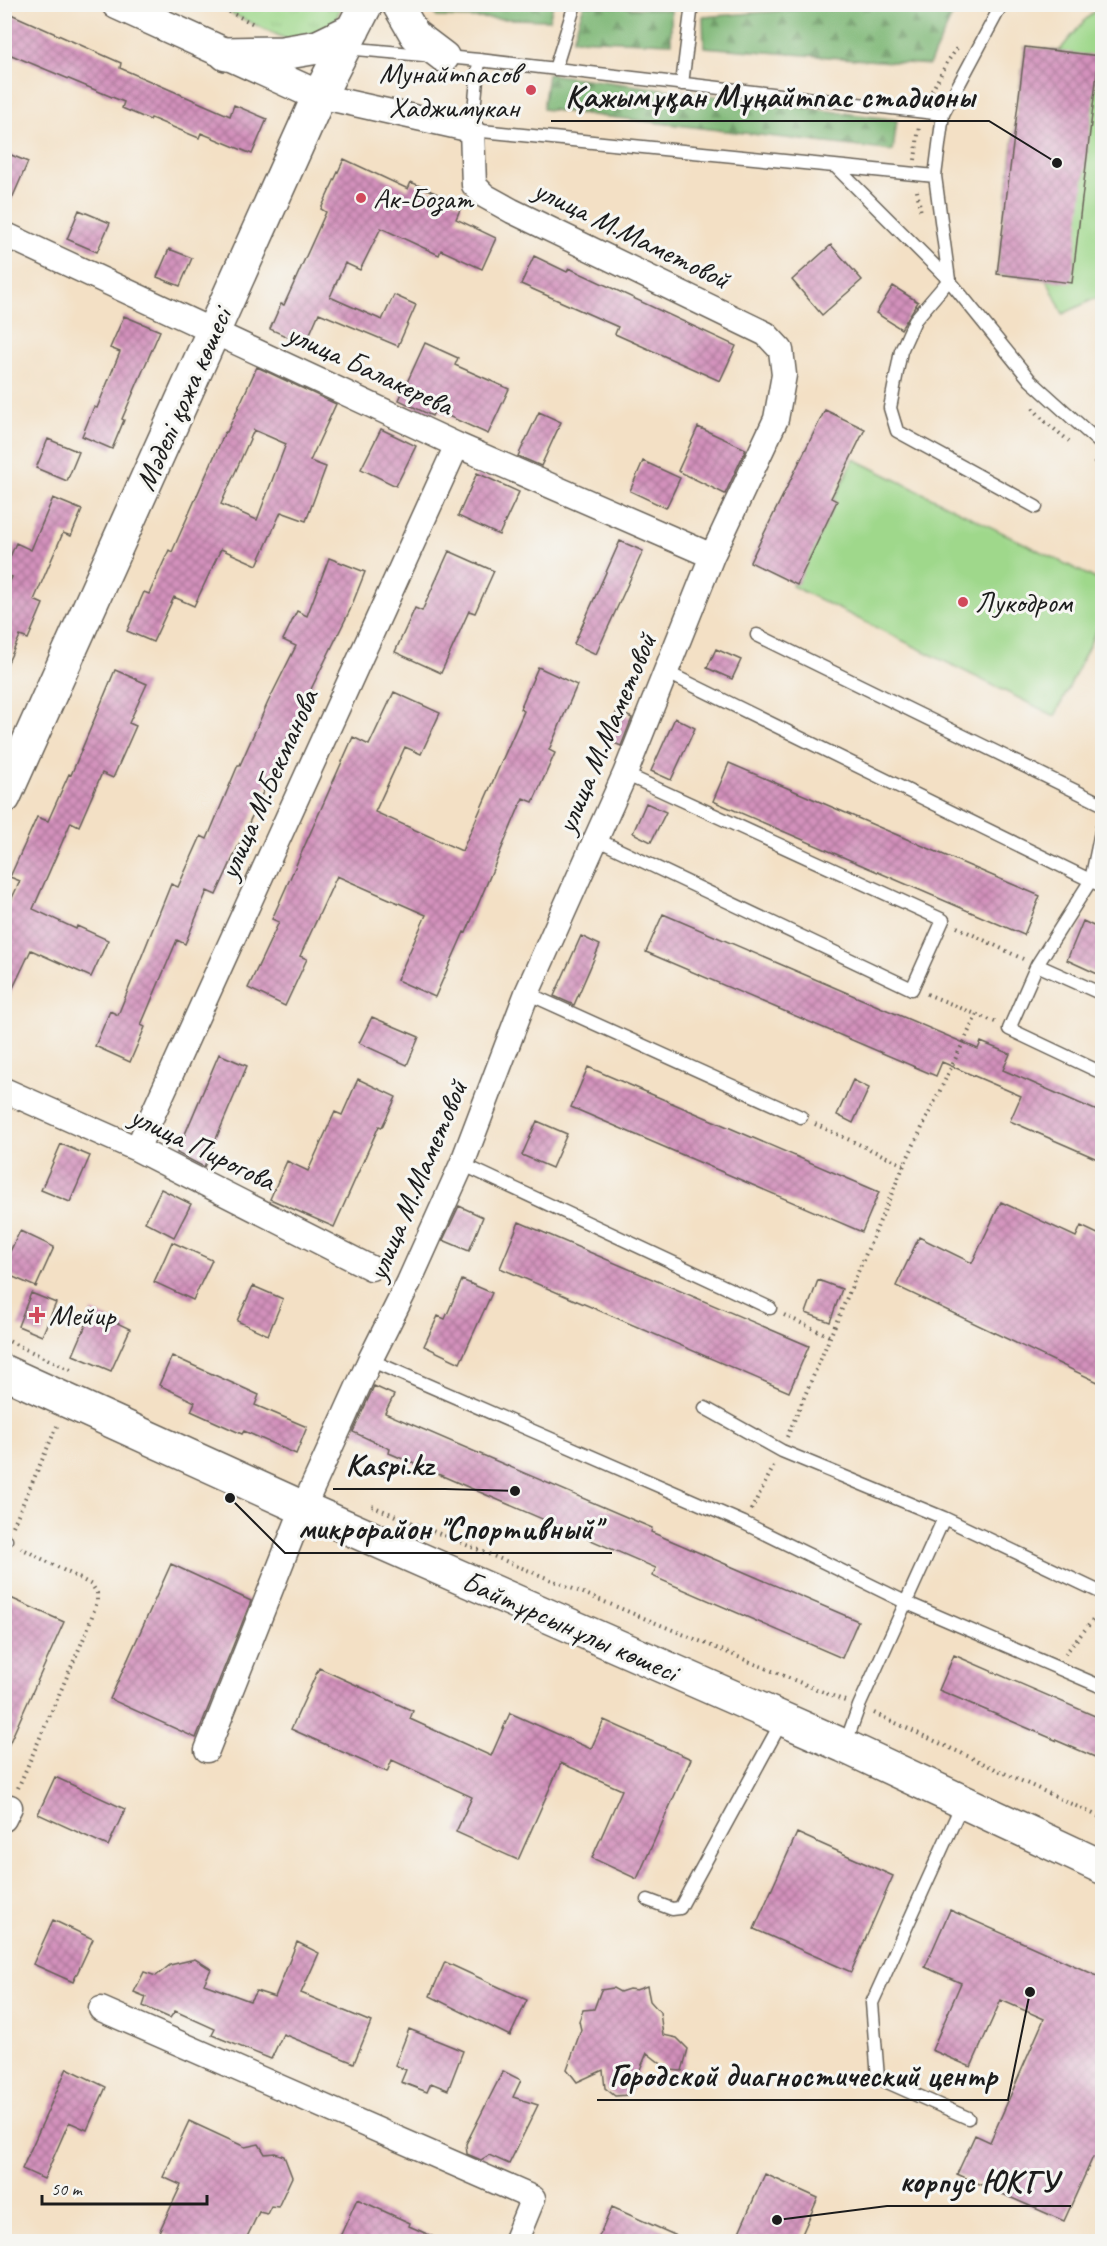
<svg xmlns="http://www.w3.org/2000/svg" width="1107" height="2246" font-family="Caveat,sans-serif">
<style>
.green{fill:#9fd88b;stroke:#5e7a54;stroke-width:1.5}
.forest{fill:url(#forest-firs);stroke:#4e6a4a;stroke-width:1.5}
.park{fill:url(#park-tufts);stroke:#5e7a54;stroke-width:1.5}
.building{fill:url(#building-cross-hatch);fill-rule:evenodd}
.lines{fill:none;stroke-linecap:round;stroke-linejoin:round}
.service-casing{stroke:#676157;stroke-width:15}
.minor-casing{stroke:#676157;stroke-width:27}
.tertiary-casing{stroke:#676157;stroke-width:33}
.secondary-casing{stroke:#676157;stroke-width:36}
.path{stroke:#676157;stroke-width:4;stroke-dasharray:1.5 4.5;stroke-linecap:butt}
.service{stroke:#fff;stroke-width:12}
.minor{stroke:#fff;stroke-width:24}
.tertiary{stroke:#fff;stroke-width:30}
.secondary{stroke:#fff;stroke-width:33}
.poi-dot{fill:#d1495b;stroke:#f6f6f2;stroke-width:2}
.labels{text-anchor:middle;stroke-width:6;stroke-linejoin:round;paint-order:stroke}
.poi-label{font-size:30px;fill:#1c1c1c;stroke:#f6f6f2;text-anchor:start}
.street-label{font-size:30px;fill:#1c1c1c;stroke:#f6f6f2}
.leader{fill:none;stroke:#1c1c1c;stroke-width:2}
.callout-dot{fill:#1c1c1c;stroke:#f6f6f2;stroke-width:2}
.callout-label{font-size:32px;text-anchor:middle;font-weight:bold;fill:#1c1c1c;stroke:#f6f6f2;stroke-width:6;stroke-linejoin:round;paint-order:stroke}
</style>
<defs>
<pattern id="forest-firs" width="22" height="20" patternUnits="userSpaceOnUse" patternTransform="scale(1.5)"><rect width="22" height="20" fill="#7fb877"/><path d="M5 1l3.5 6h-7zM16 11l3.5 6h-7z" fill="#679561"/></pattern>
<pattern id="park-tufts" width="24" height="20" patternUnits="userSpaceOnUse" patternTransform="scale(1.5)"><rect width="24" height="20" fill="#9fd88b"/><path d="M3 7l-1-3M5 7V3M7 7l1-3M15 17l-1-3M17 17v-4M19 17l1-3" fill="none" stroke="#88b977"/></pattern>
<pattern id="building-cross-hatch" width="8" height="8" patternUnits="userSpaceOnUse" patternTransform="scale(1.5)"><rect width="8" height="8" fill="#d391bc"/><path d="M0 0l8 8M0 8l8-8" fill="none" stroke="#aa7698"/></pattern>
</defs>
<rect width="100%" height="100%" fill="#f6f6f2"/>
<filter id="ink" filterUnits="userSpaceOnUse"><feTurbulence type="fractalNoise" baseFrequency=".0167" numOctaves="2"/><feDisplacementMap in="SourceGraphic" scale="12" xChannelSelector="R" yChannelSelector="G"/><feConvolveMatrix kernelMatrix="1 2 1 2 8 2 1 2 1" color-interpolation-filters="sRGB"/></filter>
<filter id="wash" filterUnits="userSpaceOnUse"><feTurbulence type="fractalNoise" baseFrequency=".008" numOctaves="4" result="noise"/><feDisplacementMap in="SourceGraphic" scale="24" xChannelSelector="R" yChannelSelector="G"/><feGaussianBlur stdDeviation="1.35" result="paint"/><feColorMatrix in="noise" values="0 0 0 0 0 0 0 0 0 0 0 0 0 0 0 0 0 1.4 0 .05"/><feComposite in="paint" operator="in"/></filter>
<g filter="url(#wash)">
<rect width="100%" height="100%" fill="#f3e0c5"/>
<path class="green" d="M1102,5V307L1096,298L1063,314L1047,280L997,274L1025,47L1059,51L1085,20Z
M854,459L1102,582V619L1055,716L792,586Z"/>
<path class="forest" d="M429,4H553V5L549,20L437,17L428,7Z
M811,4L939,5L952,16L929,65L704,47L703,17L804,9Z
M584,5L671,10V43L573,39Z
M548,74L897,120L893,151L543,109Z"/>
<path class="park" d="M213,5H342L332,28L288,40Z"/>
<g id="blocks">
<path class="building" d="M4,11L121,63L120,68L230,116L234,105L267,119L252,154L201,133L199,138L151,118L150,120L122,108L124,102L4,52Z
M1025,47L1099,56L1072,283L997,274Z
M4,152L28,162L4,217Z
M344,159L408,189L411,182L462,205L456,219L496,238L482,269L441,250L439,255L381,228L360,270L345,263L330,297L382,320L394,295L416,305L398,346L319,313L305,345L270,329L281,304L284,305L326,212L321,209Z
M79,210L110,223L97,252L67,239Z
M831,245L862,280L822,315L792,280Z
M169,249L192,258L180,286L157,277Z
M534,256L567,272L569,268L736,346L720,381L615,334L618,327L521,284Z
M893,286L918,302L901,329L876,313Z
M124,316L160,331L122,419L124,420L112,449L82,436L94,407L97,408L120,352L110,348Z
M425,343L458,358L455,365L509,389L488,434L435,410L432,416L399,400Z
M257,367L336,404L310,461L326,467L306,521L281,512L257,565L221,549L194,606L174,597L153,642L127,631L144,592L149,594L169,550L172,552L225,432H227ZM254,430L286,444L257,520L221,504Z
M825,410L865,429L831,498L837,501L797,585L750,562Z
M539,412L561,422L541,466L518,456Z
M698,427L746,449L725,494L678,471Z
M381,429L416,446L396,486L361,469Z
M48,439L79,452L67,481L36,468Z
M643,461L680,478L666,508L630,491Z
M477,473L519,492L499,535L458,516Z
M53,498L82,510L71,536L63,533L34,600L43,604L28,639L20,636L4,671V596L12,577L4,574V571L16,543L31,550Z
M620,541L643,551L596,654L574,644Z
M449,551L494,571L475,613L469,611L441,673L395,652L415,608L422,611Z
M329,558L365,572L350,610L285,742L289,744L277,769L274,768L216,895L207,891L185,944L177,940L141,1025L145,1027L130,1062L95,1046L110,1011L118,1015L171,884L178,887L201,836L207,839L238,765H240L268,702L296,646L283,640L297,611L307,616Z
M716,649L741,660L732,679L707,668Z
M538,667L577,685L549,750L555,753L533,802L523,798L466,933L464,932L435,997L397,980L426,915L337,876L300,956L307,959L285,1006L248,988L279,922L272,919L353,737L369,745L394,692L440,713L421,754L405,747L375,812L462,851L524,711L520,709Z
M115,670L147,684L129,723L136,726L113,778L102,773L79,826L71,822L33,909L76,929L77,926L108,940L91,977L31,950L4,1007V915L20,881L10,877L37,817L48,821L69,774L71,775Z
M617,711L632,718L621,746L605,739Z
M675,718L695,728L671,780L651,771Z
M729,763L1040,896L1024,935L713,801Z
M646,803L666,812L651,842L633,833Z
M663,914L978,1049L981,1042L1010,1054L1003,1070L1102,1113V1161L1010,1121L1021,1096L942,1062L936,1076L646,952Z
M1083,921L1102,930V976L1067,960Z
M581,936L600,945L574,1005L554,996Z
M372,1017L419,1037L407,1065L359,1043Z
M219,1054L247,1066L204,1167L177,1153Z
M588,1067L879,1192L862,1232L571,1107Z
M358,1079L396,1097L382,1127L379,1126L334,1227L270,1199L287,1161L308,1171L335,1112L342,1115Z
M853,1080L869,1088L853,1123L837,1115Z
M537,1121L567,1134L552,1168L522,1155Z
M61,1144L90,1156L70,1202L41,1190Z
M161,1189L191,1204L174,1237L145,1222Z
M1001,1202L1076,1237L1081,1226L1102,1236V1384L896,1286L919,1237L972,1263Z
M459,1206L483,1217L469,1251L443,1240Z
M519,1222L809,1346L789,1392L500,1268Z
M20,1231L54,1247L36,1287L4,1273V1264Z
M172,1242L212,1260L193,1300L154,1282Z
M462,1280L492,1293L460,1363L424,1346L438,1316L445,1319Z
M818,1280L842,1289L830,1322L806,1313Z
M253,1286L283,1299L268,1335L237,1321Z
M31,1293L56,1303L42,1336L18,1326Z
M92,1311L130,1329L111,1371L73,1355Z
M172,1356L259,1395L255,1405L307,1427L296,1454L244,1431L242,1434L191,1411L195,1402L159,1385Z
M374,1386L394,1395L385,1413L652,1528L651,1532L858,1621L842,1658L652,1576L656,1568L389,1453L390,1449L353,1432Z
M171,1564L251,1601L196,1738L110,1699Z
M4,1595L64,1622L4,1755Z
M954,1655L1102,1719V1760L939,1690Z
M319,1668L413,1711L410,1719L491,1756L510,1713L591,1749L604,1720L691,1759L637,1879L592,1858L622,1790L561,1763L518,1860L456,1832L472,1797L392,1760L387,1772L291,1729Z
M55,1777L125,1809L108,1846L38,1814Z
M797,1833L893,1876L851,1972L754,1929Z
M950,1910L1102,1978V2147L1097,2159L1093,2157L1064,2221L957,2174L975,2135L990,2142L1044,2019L1001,2000L971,2067L932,2050L961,1983L925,1967Z
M53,1920L93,1939L73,1982L33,1964Z
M297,1942L319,1953L301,1993L371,2022L354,2063L283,2034L271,2059L212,2035L215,2029L175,2011L170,2018L143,2006L146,1997L134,1992L144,1972L156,1976L170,1965L195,1959L211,1969L204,1984L250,2001L256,1991L275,1997Z
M445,1962L527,2000L510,2036L430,1996Z
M647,1986L650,2001L660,2012L663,2035L677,2038L688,2049L682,2071L669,2070L647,2053L629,2095L615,2096L605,2088L603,2070L577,2082L567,2069L581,2030L579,2021L583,2010L594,2009L601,1990L613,1988L620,1992L629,1989L636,1990Z
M409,2029L463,2051L448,2090L431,2083L427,2092L401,2082L406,2070L395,2065Z
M67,2068L106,2087L87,2130L69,2122L44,2179L22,2169Z
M503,2071L521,2080L513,2097L538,2105L509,2164L489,2155L481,2160L467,2154L466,2144Z
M189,2121L245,2147L259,2144L265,2154L275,2153L284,2156L292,2177L278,2207L271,2206L267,2214L259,2212L245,2241H180L159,2232L181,2185L163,2177Z
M765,2174L818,2198L799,2241H735Z
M357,2199L410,2223L409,2226L443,2241H338Z
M612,2207L688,2241H597Z"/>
</g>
</g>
<g filter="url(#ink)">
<use href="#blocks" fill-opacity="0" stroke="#676157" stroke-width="1.5"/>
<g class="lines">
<g class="service-casing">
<path id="service" d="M1002,4L943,114L935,176L949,280L1030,380L1102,445
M345,48L479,60L943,114
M479,60L472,130L935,176
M555,69L575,4
M682,84L692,4
M835,166L949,280L915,320L901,351L890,408L897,431L1036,507
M757,635L1102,804
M666,672L1102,886
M1102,827L1091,880L1037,965L1009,1029L1102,1073
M596,839L912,989L943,920L625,774
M1037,965L1102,994
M527,993L801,1117
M462,1164L770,1308
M370,1360L744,1523L907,1603L1102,1687
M705,1408L782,1451L944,1518L1102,1593
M4,1539L6,1540
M845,1745L859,1706L944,1518
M963,1802L872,2003L878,2078L968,2118
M648,1900L672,1909L680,1908L782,1721"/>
</g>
<g class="minor-casing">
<path id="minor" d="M4,234L457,445L712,556
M4,1090L137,1149L371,1268
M137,1149L457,445
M207,1750L303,1508L370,1360L409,1282L462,1164L527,993L625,774L712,556L776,419L784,375L781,350L766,334L512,211L485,196L474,185L472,130L319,96
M4,1819L10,1807
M101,2009L533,2198L515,2242"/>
</g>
<g class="tertiary-casing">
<path id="tertiary" d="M117,4L319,96
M397,4L415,35L444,57"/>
</g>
<g class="secondary-casing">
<path id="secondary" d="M226,54L282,53L318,47L353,30
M4,797L319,96L366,4
M4,1372L303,1508L844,1746L1102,1867"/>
</g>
<path class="path" d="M213,4L256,25
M929,96L948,61L957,48
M915,160L919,126
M917,191L921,213
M1033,408L1043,420L1069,441
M1094,461L1102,468
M957,927L1023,959
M927,994L995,1022
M815,1124L904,1165
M784,1315L829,1336
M4,1339L73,1371
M787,1437L904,1165L977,1014
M372,1506L845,1701
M751,1510L774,1466
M13,1526L57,1426
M1065,1654L1102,1609
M874,1713L1102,1818
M18,1788L86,1633L97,1602V1593L92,1585L21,1548"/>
<use href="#service" class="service"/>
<use href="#minor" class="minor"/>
<use href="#tertiary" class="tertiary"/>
<use href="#secondary" class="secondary"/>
</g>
</g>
<g class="poi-dot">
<circle cx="531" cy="90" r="6"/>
<circle cx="361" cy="198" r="6"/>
<circle cx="963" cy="602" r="6"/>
<path d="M34 1306h6v6h6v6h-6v6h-6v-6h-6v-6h6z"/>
</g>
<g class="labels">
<g class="poi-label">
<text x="519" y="83" text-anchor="end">Мунайтпасов<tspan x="519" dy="34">Хаджимукан</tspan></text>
<text x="373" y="208">Ак-Бозат</text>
<text x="975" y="612">Лукодром</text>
<text x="49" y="1325">Мейир</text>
</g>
<g class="street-label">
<text transform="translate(632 234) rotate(26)" y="10">улица М.Маметовой</text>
<text transform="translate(370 369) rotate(25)" y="10">улица Балакерева</text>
<text transform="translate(183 399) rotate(-66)" y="10">Мәделі қожа көшесі</text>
<text transform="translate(606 733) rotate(-67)" y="10">улица М.Маметовой</text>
<text transform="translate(268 784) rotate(-66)" y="10">улица М.Бекманова</text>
<text transform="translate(203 1148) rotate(26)" y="10">улица Пирогова</text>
<text transform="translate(417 1180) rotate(-67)" y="10">улица М.Маметовой</text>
<text transform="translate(570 1626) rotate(24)" y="10">Байтұрсынұлы көшесі</text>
</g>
</g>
<path class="leader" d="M1057 163L989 121H551M515 1491L445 1489H333M230 1498L285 1553H612M1030 1992L1008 2100H597M777 2220L887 2206H1071"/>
<g class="callout-dot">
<circle cx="1057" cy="163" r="6"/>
<circle cx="515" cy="1491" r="6"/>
<circle cx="230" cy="1498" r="6"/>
<circle cx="1030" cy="1992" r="6"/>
<circle cx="777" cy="2220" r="6"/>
</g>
<g class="callout-label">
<text x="770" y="107">Қажымұқан Мұңайтпас стадионы</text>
<text x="389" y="1475">Kaspi.kz</text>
<text x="449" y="1539">микрорайон "Спортивный"</text>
<text x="803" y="2086">Городской диагностический центр</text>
<text x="979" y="2192">корпус ЮКГУ</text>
</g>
<rect width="1107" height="2246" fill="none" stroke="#f6f6f2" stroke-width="24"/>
<path d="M42 2195v9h165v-9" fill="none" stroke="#1c1c1c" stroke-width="3"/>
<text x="51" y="2195" font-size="18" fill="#1c1c1c" stroke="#f6f6f2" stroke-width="4.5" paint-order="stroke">50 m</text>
</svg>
